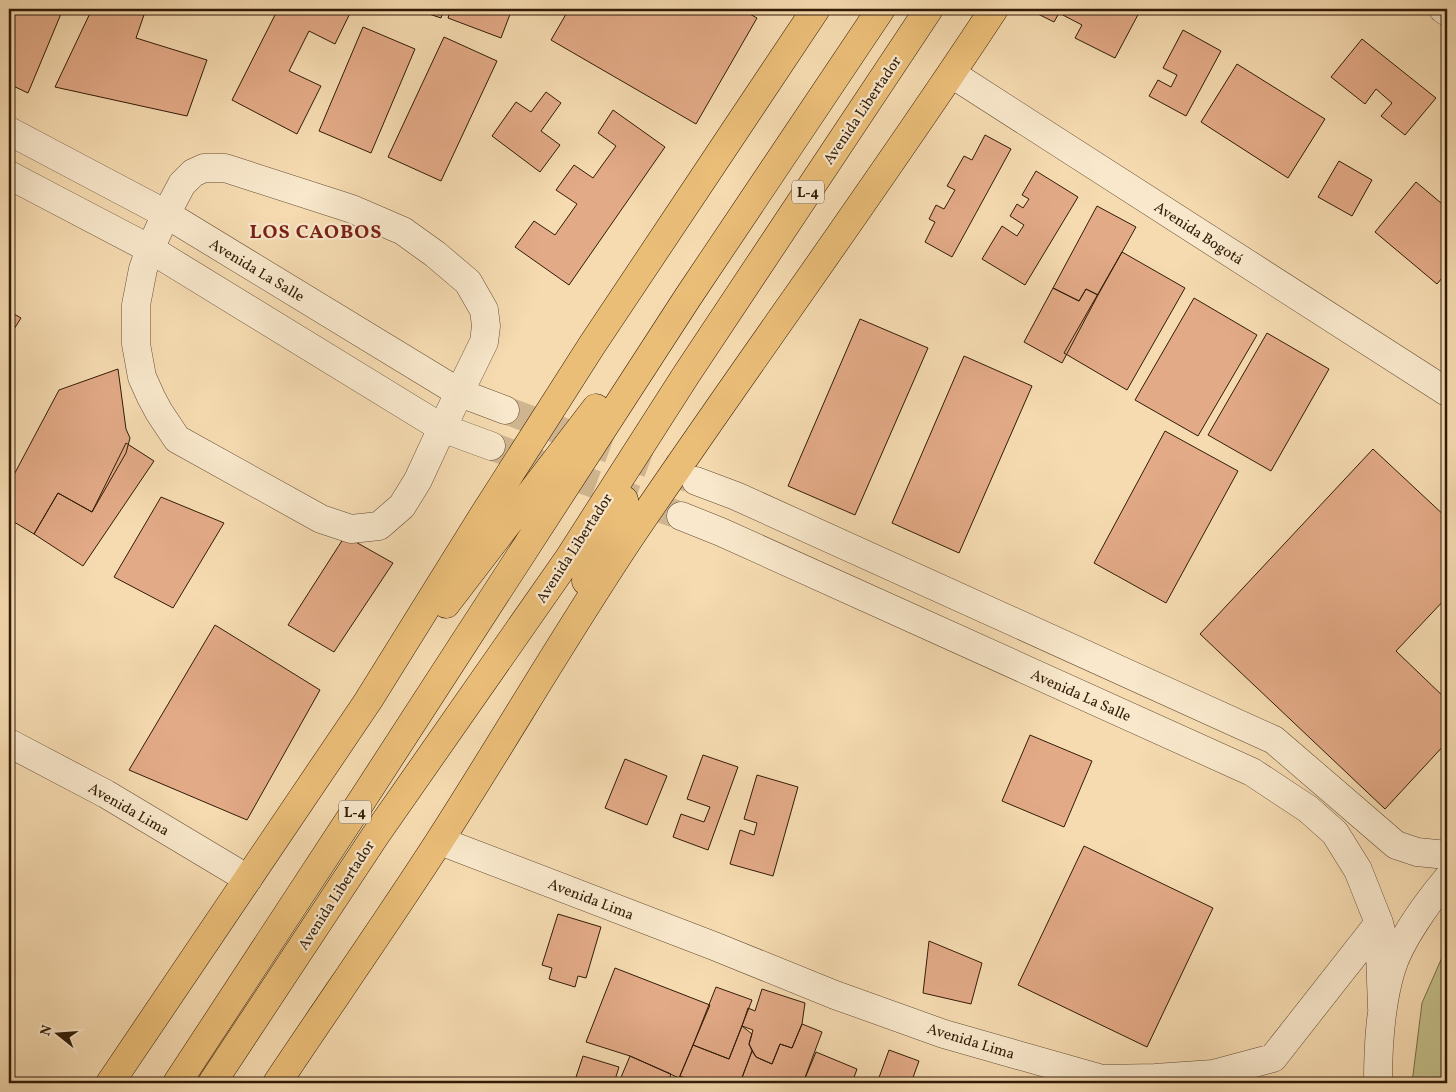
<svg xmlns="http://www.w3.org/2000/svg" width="1456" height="1092" font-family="Vollkorn,serif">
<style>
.green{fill:#c2be88;stroke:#7a6c47}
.building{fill:#e3aa87;stroke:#311b06}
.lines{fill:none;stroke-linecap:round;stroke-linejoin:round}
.minor-tunnel{stroke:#cfb58f;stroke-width:28;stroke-dasharray:28 14;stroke-linecap:butt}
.minor-casing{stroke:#624b31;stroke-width:29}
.major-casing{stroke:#311b06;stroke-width:29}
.minor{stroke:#f9e8cc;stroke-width:28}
.major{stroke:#ebbe78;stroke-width:28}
.labels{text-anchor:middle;stroke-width:4.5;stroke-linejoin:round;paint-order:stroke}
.shield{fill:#f9e8cc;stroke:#6d5841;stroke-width:1}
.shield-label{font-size:14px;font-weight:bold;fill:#311b06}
.street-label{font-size:15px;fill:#311b06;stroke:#f9e8cc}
.district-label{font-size:20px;font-weight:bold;letter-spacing:1px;fill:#7a1f14;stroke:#f9e8cc}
</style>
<rect width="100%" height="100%" fill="#f6dbb1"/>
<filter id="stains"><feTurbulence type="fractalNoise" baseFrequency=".004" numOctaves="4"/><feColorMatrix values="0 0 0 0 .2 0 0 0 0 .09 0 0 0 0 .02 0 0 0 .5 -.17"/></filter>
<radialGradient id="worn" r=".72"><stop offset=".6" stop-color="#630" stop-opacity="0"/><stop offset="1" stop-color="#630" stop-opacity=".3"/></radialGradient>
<path class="green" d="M1447,946V1083H1412L1422,1003Z"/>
<path class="building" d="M9,9H63L28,93L9,84Z
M92,9H146L136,38L207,60L187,116L55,87Z
M278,9H352L335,44L309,31L289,71L321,86L297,134L232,100Z
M414,9H444L441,18Z
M451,9H512L501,38L448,18Z
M569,9H741L757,18L696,124L551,40Z
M1028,9H1141L1115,58L1075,38L1082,25L1059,13L1054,22Z
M363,27L415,49L371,153L319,131Z
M1183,30L1221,51L1186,116L1149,96L1158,80L1171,87L1177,75L1163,68Z
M444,37L497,61L441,181L388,157Z
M1362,39L1436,98L1405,135L1381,116L1392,103L1376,89L1365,104L1331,77Z
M1237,64L1325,119L1288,178L1201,122Z
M546,92L561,103L541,131L560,145L540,172L492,136L516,102L531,112Z
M613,110L665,147L569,285L515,247L534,221L555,235L577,204L556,190L574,165L593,178L616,146L598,133Z
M985,135L1011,149L952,257L925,242L935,222L929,219L936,205L944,209L955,190L947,186L964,156L972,160Z
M1339,161L1372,180L1352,216L1318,197Z
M1036,171L1078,197L1025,285L982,259L1002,226L1017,236L1024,225L1010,216L1017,204L1023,208L1029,199L1022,195Z
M1416,182L1447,208V272L1437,284L1375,232Z
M1097,206L1136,227L1098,295L1086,289L1079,301L1053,288Z
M1122,252L1185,288L1127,390L1064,353Z
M1053,288L1079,301L1086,289L1098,295L1062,363L1024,342Z
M1194,298L1257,335L1198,436L1135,400Z
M9,311L21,318L9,337Z
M860,319L928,348L855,515L788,486Z
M1267,333L1329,369L1271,471L1208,435Z
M964,356L1032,386L959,553L892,523Z
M118,369L126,429L130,438L126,453L92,512L58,493L34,534L9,519V484L59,390Z
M1165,431L1238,471L1166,603L1094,563Z
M126,443L154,461L83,566L34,534L58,493L92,512Z
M1373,449L1447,518V597L1396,651L1447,700V742L1385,809L1200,634Z
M161,497L224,523L173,608L114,577Z
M345,536L393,563L334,652L288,625Z
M215,625L320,690L247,820L129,770Z
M1030,735L1092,761L1064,827L1002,801Z
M703,755L738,767L708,850L673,837L681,814L704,822L710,807L687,799Z
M625,759L667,776L647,825L605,808Z
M757,775L798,787L773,876L730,864L740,830L754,835L757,823L744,819Z
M1084,846L1213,908L1147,1047L1018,985Z
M558,914L601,927L586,978L578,976L575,987L549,979L552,968L542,965Z
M929,941L982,963L971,1004L923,993Z
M615,968L710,1005L679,1078L630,1056L586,1042Z
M716,987L752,1000L729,1059L693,1045Z
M762,989L805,1003L802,1024L792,1048L780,1044L772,1064L756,1057L749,1044L753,1030L742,1026L748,1008L755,1011Z
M802,1024L822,1032L803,1083H740L752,1051L756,1057L772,1064L780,1044L792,1048Z
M742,1026L752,1034L749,1044L752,1051L740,1083H698L680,1076L693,1045L729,1059Z
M889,1050L919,1061L911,1083H877Z
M816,1052L857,1069L852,1083H803Z
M583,1056L619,1067L614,1083H574Z
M630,1056L671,1074L668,1083L619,1082Z"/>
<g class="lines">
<path class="minor-tunnel" d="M505,410L696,481
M491,446L681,516"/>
<g class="minor-casing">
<path id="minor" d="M1443,9L1447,12
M952,74L1447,392
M9,131L166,214L460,393L505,410
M204,168H225L352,209L403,231L435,254L468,282L484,310L486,326L484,342L442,428L418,480L402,506L379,526L351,529L321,519L177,439L159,412L151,397L142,377L136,344V305L143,269L150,249L166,214L182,184L193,173Z
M9,175L150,249L442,428L491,446
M696,481L736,496L1274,740L1396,845L1417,852L1447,855
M681,516L721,532L1252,772L1308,809L1335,833L1358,870L1379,923L1383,939
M9,743L106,794L248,879
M440,841L714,946L835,995L944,1034L1102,1079L1155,1078L1213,1074L1273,1058L1379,923L1382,1008
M1378,1083C1378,1045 1380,1007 1391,970C1400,940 1427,903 1447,879"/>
</g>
<g class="major-casing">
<path id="major" d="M586,581L591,567L624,500
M446,604L596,408
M110,1083L368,701L483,516L592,345L816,9
M177,1083L359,805L688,297L881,9
M212,1083L375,836L569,558L686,375L929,9
M277,1083C331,1002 387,922 440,840C505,739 566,633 633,533C752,357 878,186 994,9"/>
</g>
<use href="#minor" class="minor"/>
<use href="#major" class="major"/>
</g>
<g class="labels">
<g class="shield">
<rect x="792" y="180.5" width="32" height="23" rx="4"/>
<rect x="339" y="800.5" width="32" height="23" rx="4"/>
</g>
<g class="shield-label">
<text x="808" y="197">L-4</text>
<text x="355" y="817">L-4</text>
</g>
<g class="street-label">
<text transform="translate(862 110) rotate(-56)" y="5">Avenida Libertador</text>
<text transform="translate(1199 233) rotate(33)" y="5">Avenida Bogotá</text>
<text transform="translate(257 270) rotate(31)" y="5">Avenida La Salle</text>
<text transform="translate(574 548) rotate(-57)" y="5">Avenida Libertador</text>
<text transform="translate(1081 695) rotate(24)" y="5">Avenida La Salle</text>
<text transform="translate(129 809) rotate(30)" y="5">Avenida Lima</text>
<text transform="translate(336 895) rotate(-57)" y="5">Avenida Libertador</text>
<text transform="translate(591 899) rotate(21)" y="5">Avenida Lima</text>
<text transform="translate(971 1041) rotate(17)" y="5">Avenida Lima</text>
</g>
<g class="district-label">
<text x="316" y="238">LOS CAOBOS</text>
</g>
</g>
<rect width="1456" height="1092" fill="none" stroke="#f6dbb1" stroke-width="30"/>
<rect x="10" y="10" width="1436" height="1072" fill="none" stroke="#311b06" stroke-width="2.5"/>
<rect x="15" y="15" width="1426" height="1062" fill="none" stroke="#311b06"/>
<g transform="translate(58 1034) rotate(287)" stroke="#f9e8cc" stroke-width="4" paint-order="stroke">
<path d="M0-4L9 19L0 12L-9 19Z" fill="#311b06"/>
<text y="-8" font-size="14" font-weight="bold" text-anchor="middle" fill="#311b06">N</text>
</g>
<rect width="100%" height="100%" filter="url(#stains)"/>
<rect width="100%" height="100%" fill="url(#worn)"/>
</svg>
